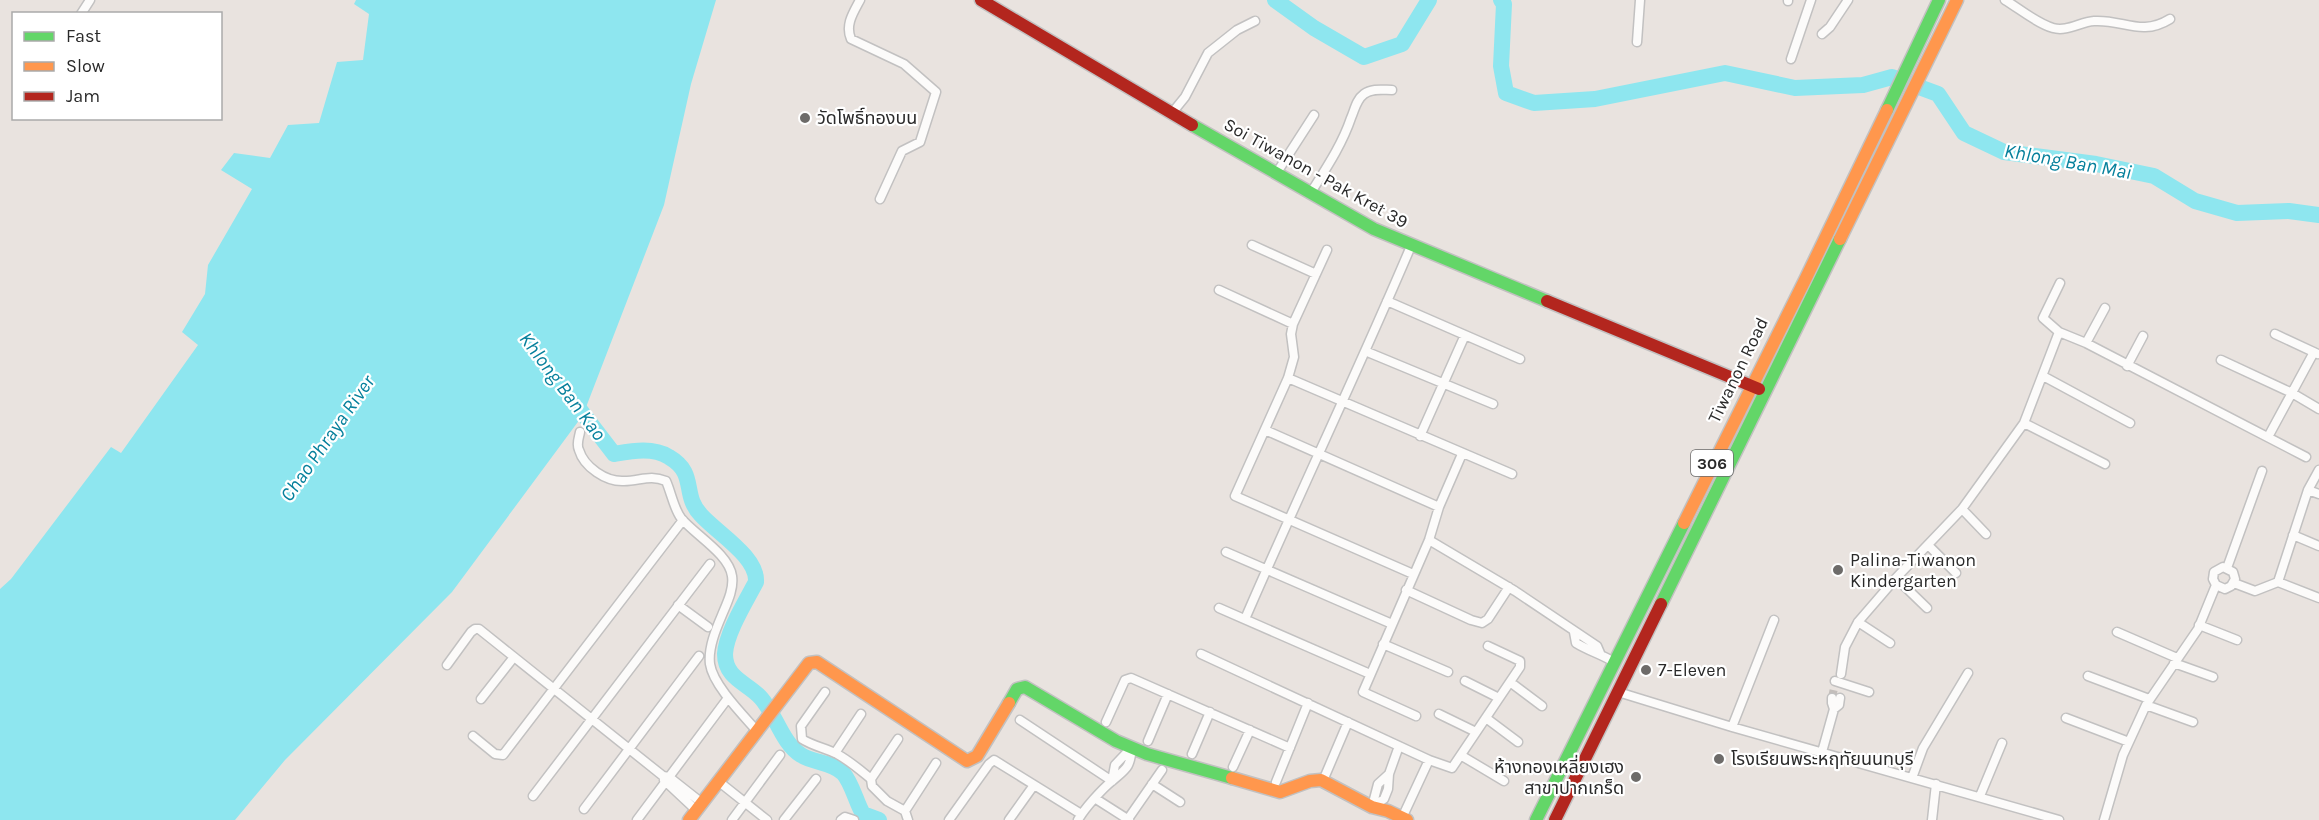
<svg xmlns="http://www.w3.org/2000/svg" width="2319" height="820" font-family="Karla,'Noto Sans Thai',sans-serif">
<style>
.water{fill:#8ee6ef}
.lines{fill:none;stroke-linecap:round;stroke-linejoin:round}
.river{stroke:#8ee6ef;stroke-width:16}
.street-tunnel{stroke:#c3bebb;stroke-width:8;stroke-dasharray:8 4;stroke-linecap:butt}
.street-casing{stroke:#c2c1c1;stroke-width:11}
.fast-casing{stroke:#c2c1c1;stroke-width:15}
.slow-casing{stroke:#c2c1c1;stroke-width:15}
.jam-casing{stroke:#c2c1c1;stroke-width:15}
.street{stroke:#fcfbfa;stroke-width:8}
.fast{stroke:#63d668;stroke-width:12}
.slow{stroke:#ff974d;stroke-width:12}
.jam{stroke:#b3261e;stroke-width:12}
.poi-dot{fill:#6d6b69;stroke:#fff;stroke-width:2}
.labels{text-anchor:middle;stroke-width:4.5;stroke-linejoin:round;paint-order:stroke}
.shield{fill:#fff;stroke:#6a6a6a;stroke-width:1.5}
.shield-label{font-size:16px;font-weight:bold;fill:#2a2a2a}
.poi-label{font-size:18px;fill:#2a2a2a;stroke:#fff;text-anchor:start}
.street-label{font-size:18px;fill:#2a2a2a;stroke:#fff}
.water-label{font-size:20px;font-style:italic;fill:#06809c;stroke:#fff}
</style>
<rect width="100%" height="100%" fill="#e9e3df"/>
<path class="water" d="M356,0H716L691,84L664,205L583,415L452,592L285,760L235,820H0V589L11,579L111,447L121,453L198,345L182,332L205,294L208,265L252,189L221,170L234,153L270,158L288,125L319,123L337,62L363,60L369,14L354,4Z"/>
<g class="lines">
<path class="river" d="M1275,0L1314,28L1364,57L1402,44L1429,0
M1501,0L1504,4L1501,66L1506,93L1534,103L1595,99L1725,73L1795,88L1863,85L1892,77L1938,94L1964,133L2004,152L2096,164L2154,176L2195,201L2237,213L2289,211L2319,215
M571,398L614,454C632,451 653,447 669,457C698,474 681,494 701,515C717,533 758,557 756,582C746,601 726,633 725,654C725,679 748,683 761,698C776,715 782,743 801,755C814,763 832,762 843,773C852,783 856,802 863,814L879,820"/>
<path class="street-tunnel" d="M1832,698L1834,688"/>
<g class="street-casing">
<path id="street" d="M860,0C853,13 845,25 851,39L904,64L936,92L920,142L902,151L880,199
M2005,0C2020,9 2036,23 2053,28C2067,32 2080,22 2094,21C2123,19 2141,37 2170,19
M1788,1V0
M81,14L90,0
M1822,34L1830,27L1848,0
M1637,42L1640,0
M1791,59L1811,0
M1172,113L1185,97L1208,53L1237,30L1255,21
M1276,174L1314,115
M1310,194C1325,170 1342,145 1351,118C1355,109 1356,100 1364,94C1372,88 1383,90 1392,90
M1252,245L1316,274
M1327,250L1293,324L1291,334L1294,357L1288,378L1235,496L1413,574
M1219,290L1293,324
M1387,301L1520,359
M2059,332L2043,318L2060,283
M2275,334L2318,354
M2086,343L2105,308
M1365,351L1493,404
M2221,360L2292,393L2319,409
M2127,366L2143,336
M2043,376L2130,423
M1288,378L1512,474
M2024,423L2105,464
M1265,430L1439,507
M580,432C579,438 576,444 579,450C584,467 606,482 624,481C640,481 650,474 666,481C671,492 674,509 681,518C695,535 729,554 732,576C734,589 727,603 722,615C716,629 708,648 710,664C713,685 743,715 757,731
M1420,436L1465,335
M2268,437L2314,352
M2308,490L2319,494
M1962,509L1986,534
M2293,535L2319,546
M1429,540L1515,591L1597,646L1600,653
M1928,545L1956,573
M1226,552L1392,624
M2227,568L2262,471
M1896,578L1927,608
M2278,582L2319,598
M2234,583L2255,591L2278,582L2308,490L2319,470
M1406,590L1471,620L1482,623L1488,619L1509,587
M678,605L708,627
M1219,608L1370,674
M1245,619C1299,494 1358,371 1411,246
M1858,622L1890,643
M2199,625L2237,640
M1574,632L1576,643C1589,651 1601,654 1614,662
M2117,632L2177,658
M1383,644L1448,672
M1201,654L1429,760L1452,768L1520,667V661L1488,646
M2174,663L2213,677
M447,665L471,632L475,629H479L663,776L669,777L702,803
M1841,674L1845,647L1858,622L1896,578L1962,509L2024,423L2059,332L2086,343L2306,457
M2088,676L2149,699
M1465,681L1499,698
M1835,681L1869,692
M1510,682L1542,706
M825,692L801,726L802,739C813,746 825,748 837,754C850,761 860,770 871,779L872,786L887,801L905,811L908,820
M1618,692L1732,727L2059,820
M1832,698V703L1834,709L1839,705L1840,698
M481,699L514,657
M2146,705L2193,722
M1439,714L1476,732
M1416,716L1363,692L1429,540L1439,507L1462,454
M1486,718L1518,742
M2066,718L2129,742
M1020,720L1112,781
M1106,722L1125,680L1131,678L1290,748
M1732,727L1774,620
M473,736L495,754L503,755L683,520
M1148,741L1168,694
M1822,752L1834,709
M835,753L861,714
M1192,754L1210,712
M1462,756L1504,781
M1233,767L1250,730
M1325,776L1348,722
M1912,778L1923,748L1968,673
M871,779L898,739
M664,780L696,810
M718,781L767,820
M1112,781L1115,765L1132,747
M1276,782L1308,703
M1152,784L1180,802
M533,796L710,564
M1980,796L2002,743
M1096,799L1129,820
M1372,807L1384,799L1388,789L1389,774L1399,746
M1372,807L1378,784L1389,774
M584,809L699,656
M905,811L936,763
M1402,818L1429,760
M1128,819L1162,770
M637,820L728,698
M732,820L780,755
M784,820L816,779
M841,820L845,817L854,820
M949,820L989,764L994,760L1081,814
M1009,820L1034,785
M1078,820C1084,809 1102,789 1112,781C1127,768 1130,768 1132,747
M1932,820L1936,784
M2104,820L2123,755L2146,705L2198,629L2216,585L2213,579L2214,572L2223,567L2233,572L2235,579L2231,586L2225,589L2216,585"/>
</g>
<g class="fast-casing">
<path id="fast" d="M1887,110L1939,0
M1192,125L1374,229L1547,301
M1661,604L1840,239
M1009,703L1017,689L1025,687L1116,741L1147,754L1232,778
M1536,820L1684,523"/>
</g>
<g class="slow-casing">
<path id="slow" d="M1840,239L1957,0
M1684,523L1806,278L1887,110
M1232,778L1280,792L1310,781L1321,780L1372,807L1388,811L1407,820
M689,820L809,663L817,662L967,761L977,756L1009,703"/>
</g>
<g class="jam-casing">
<path id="jam" d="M981,0L1192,125
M1547,301L1759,389
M1555,820L1661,604"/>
</g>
<use href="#street" class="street"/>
<use href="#fast" class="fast"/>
<use href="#slow" class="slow"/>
<use href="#jam" class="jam"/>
</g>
<g class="poi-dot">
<circle cx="805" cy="118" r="6"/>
<circle cx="1838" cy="570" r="6"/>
<circle cx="1646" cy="670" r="6"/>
<circle cx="1719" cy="759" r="6"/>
<circle cx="1636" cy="777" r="6"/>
</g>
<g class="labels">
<rect class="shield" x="1691" y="450" width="42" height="26" rx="4.5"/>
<g class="shield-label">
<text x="1712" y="469">306</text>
</g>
<g class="poi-label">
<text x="817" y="124">วัดโพธิ์ทองบน</text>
<text x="1850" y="566">Palina-Tiwanon<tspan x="1850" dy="21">Kindergarten</tspan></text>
<text x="1658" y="676">7-Eleven</text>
<text x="1731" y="765">โรงเรียนพระหฤทัยนนทบุรี</text>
<text x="1624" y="773" text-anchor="end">ห้างทองเหลี่ยงเฮง<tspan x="1624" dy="21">สาขาปากเกร็ด</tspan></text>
</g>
<g class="street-label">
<text transform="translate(1316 173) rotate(29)" y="6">Soi Tiwanon - Pak Kret 39</text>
<text transform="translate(1738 370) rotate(-64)" y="6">Tiwanon Road</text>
</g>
<g class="water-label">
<text transform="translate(2068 161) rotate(10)" y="7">Khlong Ban Mai</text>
<text transform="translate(563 386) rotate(53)" y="7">Khlong Ban Kao</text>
<text transform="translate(327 438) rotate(-55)" y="7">Chao Phraya River</text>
</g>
</g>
<rect x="12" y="12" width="210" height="108" fill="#ffffff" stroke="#aaaaaa" stroke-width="1.5"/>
<rect x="24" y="32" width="30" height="9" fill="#63d668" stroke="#aaaaaa" stroke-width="1.5"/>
<text x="66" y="42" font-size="18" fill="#2a2a2a">Fast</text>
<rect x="24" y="62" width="30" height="9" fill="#ff974d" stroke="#aaaaaa" stroke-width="1.5"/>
<text x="66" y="72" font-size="18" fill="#2a2a2a">Slow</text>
<rect x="24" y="92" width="30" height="9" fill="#b3261e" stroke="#aaaaaa" stroke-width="1.5"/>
<text x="66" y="102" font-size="18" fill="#2a2a2a">Jam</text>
</svg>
